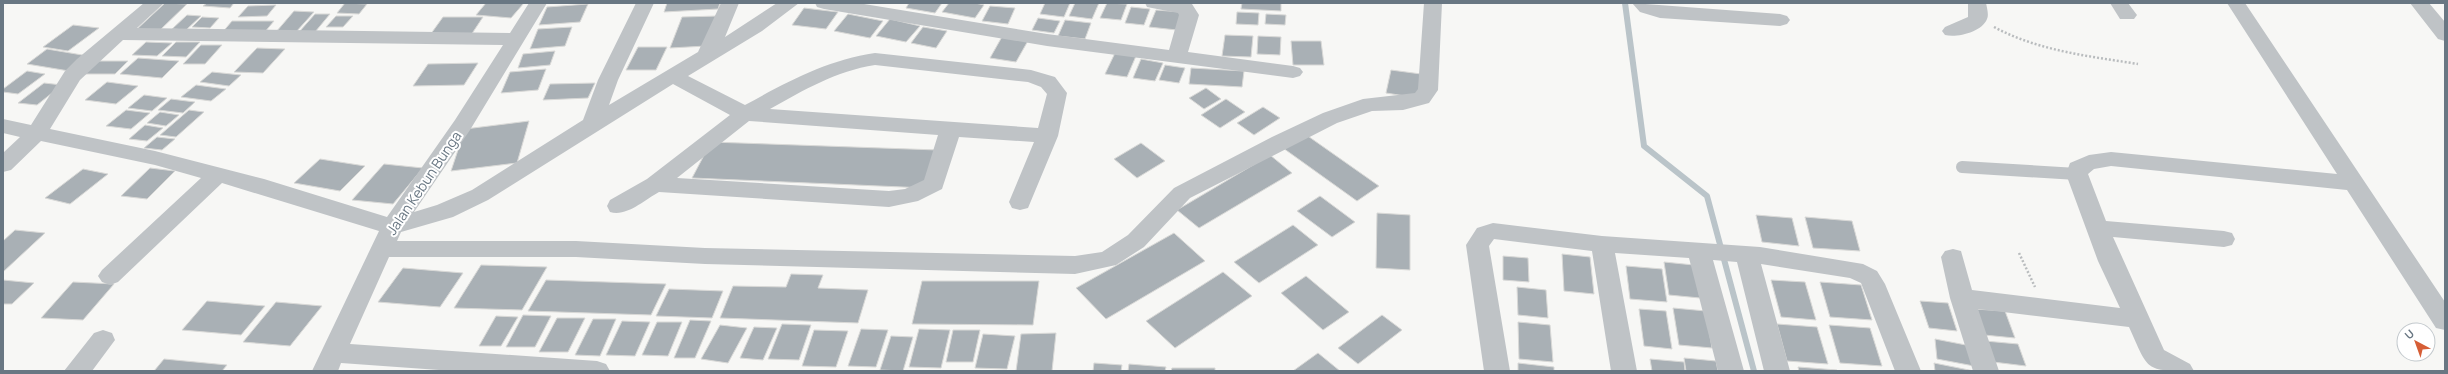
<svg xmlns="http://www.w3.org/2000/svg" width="2448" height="374" font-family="Manrope,sans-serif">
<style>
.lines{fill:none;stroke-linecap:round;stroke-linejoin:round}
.stream{stroke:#bac4c9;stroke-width:6}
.building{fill:#a9b0b5;stroke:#d9d9d7}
.path{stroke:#b9bcbe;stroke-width:2.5;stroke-dasharray:2 2;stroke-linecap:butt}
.service{stroke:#bfc3c6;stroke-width:12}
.minor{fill:#bfc3c6;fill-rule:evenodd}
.labels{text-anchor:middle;stroke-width:4;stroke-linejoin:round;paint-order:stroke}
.street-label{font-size:14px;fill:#697783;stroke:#fff}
</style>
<rect width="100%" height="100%" fill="#f7f7f5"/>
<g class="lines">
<path class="stream" d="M1625,3L1644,146L1707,196L1754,371"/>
</g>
<path class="building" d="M165,3L187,4L159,31L136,30Z
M207,3H234L230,8L203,6Z
M345,3L367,4L359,14L337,13Z
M486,3H524L511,18L476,15Z
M667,3H720L718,9L664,12Z
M909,3H942L935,13L906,8Z
M949,3H975L984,5L975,18L942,12Z
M1045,3H1070L1064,17L1040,14Z
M1075,3H1099L1092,19L1069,16Z
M1107,3L1127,4L1121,20L1100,18Z
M1242,3H1281V11L1241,9Z
M588,4L580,22L539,25L547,7Z
M276,5L267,16L238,17L248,6Z
M990,6L1015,8L1008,24L982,21Z
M1131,7L1150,9L1144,25L1125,23Z
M804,8L838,12L826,29L792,25Z
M1156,10L1182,12L1177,30L1149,27Z
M294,11L314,12L296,32H276Z
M1237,12L1259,13L1258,25L1236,24Z
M315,14H330L315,32H299Z
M848,14L883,21L870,38L834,31Z
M1266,14L1286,15L1285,25L1265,24Z
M187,15L201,16L186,30L172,29Z
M336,16H353L343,27H326Z
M718,16L706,46L670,48L682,17Z
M202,17L219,18L210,28L192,27Z
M443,17H483L471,35H430Z
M1038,18L1060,21L1054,33L1032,30Z
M890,19L920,26L906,42L876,36Z
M1065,20L1091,23L1085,39L1058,36Z
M232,21H274L264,33L221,34Z
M73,25L99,28L68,51L43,47Z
M572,27L565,46L530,49L538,29Z
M923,27L947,31L936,48L911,43Z
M1003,35L1029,39L1016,62L990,58Z
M1225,35L1253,36L1251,57L1222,56Z
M1258,36L1281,37L1280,55L1257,54Z
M1291,41H1321L1324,65H1293Z
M146,42L172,43L157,56L132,55Z
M176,42H200L186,57L162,56Z
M201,45H222L205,64H183Z
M638,47H667L656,70H626Z
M257,48L285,49L263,73L234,72Z
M47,49L88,56L69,71L27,64Z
M555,51L550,65L518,68L523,54Z
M1115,53L1136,56L1127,77L1105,74Z
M138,58L179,61L162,78L120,74Z
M1141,59L1163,63L1155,81L1133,78Z
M98,61H128L115,74H85Z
M478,63L464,85L413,86L428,64Z
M1165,65L1185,68L1179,83L1159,80Z
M1191,68L1244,71L1242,87L1189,84Z
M546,69L538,90L501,93L510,72Z
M1391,70L1421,74L1418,98L1386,93Z
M27,71L45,74L18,94L3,92V89Z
M212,72L241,75L229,86L200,82Z
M107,82L138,86L116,104L85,100Z
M44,83L62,85L37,105L18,103Z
M595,83L588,98L543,100L550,84Z
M196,85L226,89L211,101L181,97Z
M1206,88L1221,99L1204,109L1189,98Z
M144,95L167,98L152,111L128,108Z
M171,99L195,102L183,113L158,110Z
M1226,99L1245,112L1220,128L1201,115Z
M1263,107L1280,118L1254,135L1237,123Z
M126,110L150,113L131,129L106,126Z
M189,110L204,112L176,137L160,135Z
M160,112L179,115L166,126L147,123Z
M529,121L517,163L451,171L465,129Z
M145,125L163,128L147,141L129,139Z
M1305,134L1379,186L1357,201L1283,148Z
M157,137L175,139L162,150L144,148Z
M711,142L938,150L926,188L692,178Z
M1141,143L1165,161L1137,178L1114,159Z
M1270,155L1292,173L1199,228L1177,210Z
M320,159L365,166L340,191L294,183Z
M384,164L423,168L393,204L352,200Z
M150,168L175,171L147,199L121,196Z
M83,169L108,174L70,204L45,198Z
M1320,196L1355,222L1332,237L1297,211Z
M1377,213L1410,215V270L1376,268Z
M1756,215L1792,218L1799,246L1762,242Z
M1805,217L1852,221L1860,251L1813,248Z
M1293,225L1318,245L1259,283L1234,262Z
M15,230L45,233L3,272V241Z
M1174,233L1205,261L1106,319L1076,288Z
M1562,254L1590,257L1594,294L1564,291Z
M1503,256L1528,258L1529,282L1503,280Z
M1664,262L1694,265L1700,298L1669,295Z
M481,265L547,267L522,310L454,308Z
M1626,266L1662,269L1667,302L1630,299Z
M403,268L463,273L440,307L378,302Z
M1223,272L1252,296L1175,348L1146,321Z
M791,274L823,275L818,288L868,290L858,323L720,318L733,286L786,287Z
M1306,276L1349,312L1323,330L1281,293Z
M3,280L34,283L12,304H3Z
M546,280L666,284L651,315L528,311Z
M1771,280L1805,282L1816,320L1781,317Z
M922,281H1039L1033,325L912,324Z
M73,282L114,284L83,320L41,318Z
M1820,282L1861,285L1872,320L1830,317Z
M1517,287L1546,290L1548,318L1518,315Z
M669,289L723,291L712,318L656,316Z
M207,301L265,306L241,335L182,330Z
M1920,301L1948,303L1957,331L1929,328Z
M276,302L322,306L290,346L243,342Z
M1673,308L1706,311L1712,348L1679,345Z
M1639,309L1666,311L1672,349L1644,346Z
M1975,309L2005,311L2015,338L1984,335Z
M523,315L551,316L535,347H506Z
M1382,315L1402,330L1358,364L1338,348Z
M496,316L518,317L501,346H479Z
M557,318H585L568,352H539Z
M593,319H616L600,356L575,355Z
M690,320L711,321L695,358H674Z
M622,321L650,322L635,356L606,355Z
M657,322H682L668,356L642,355Z
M1518,322L1550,325L1553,362L1519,359Z
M782,324L811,325L799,360L768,359Z
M1777,324L1817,327L1828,364L1787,361Z
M720,325L747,328L728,363L701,359Z
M1829,325L1870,328L1882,366L1840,363Z
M754,327L777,328L763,360L740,358Z
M861,329L888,330L876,367L848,366Z
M919,329L950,330L941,368L909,367Z
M814,330L848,331L836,367L802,366Z
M953,330H980L973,362H946Z
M1056,333L1052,371H1016L1021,334Z
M983,334L1015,336L1007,369L975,368Z
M891,336L913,337L903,371L880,370Z
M1935,339L1971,346L1974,366L1937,359Z
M1985,341L2018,344L2026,366L1993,362Z
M1318,353L1340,371H1293Z
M1684,358L1716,361L1718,371H1686Z
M164,359L227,365L222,371H154Z
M1650,359L1684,362L1685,371H1652Z
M1094,363L1122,365L1121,371H1093Z
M1518,363L1554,367V371H1518Z
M1934,363L1974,371H1935Z
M1129,364L1166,367L1165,371H1128Z
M1798,367L1837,370L1838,371H1799Z
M1172,368H1215V371H1171Z"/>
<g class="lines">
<path class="path" d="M1994,27C2039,51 2088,56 2138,64
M2019,253L2035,287"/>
<path class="service" d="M1962,167L2077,174"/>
<path class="minor" d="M144,3H164L137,28L510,33L529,3H547L470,130L414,212L437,205L472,190L583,120L598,80L636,3H654L618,80L609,105L698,52L721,3H739L725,37L777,3H799L762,31L688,76L745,105C787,82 827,60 875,53L1031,70L1055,77L1067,93L1058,136L1028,208L1020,210L1012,208L1009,202L1034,142L959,137L942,189L918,201L889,207L659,192C644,200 627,217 610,212L607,206L610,200L647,179L730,115L673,84L488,200L453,217L401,232L397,241H576L705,248L1075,256L1102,252L1128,235L1174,188L1272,137L1323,113L1363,99L1415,93L1418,89L1424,3H1442L1438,90L1429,103L1403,110L1372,111L1337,123L1190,198L1144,247L1116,265L1075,274L705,264L576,257H389L350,344L597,361L606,364L610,371H453L341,363L338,371H312L379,231L222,183L118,282L110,285L102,282L98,276L102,270L201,178L155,165L41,141L11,170L3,172V153L20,137L3,133V119L31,125L65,71L77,59ZM123,40L503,45L455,120L387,217L264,179L155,151L50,129L80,80ZM875,65L1028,82L1041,87L1047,94L1038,128L770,109C804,90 836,71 875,65ZM749,121L938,135L924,180L905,189L889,191L677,178Z
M815,3H858L1047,34L1169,50L1179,15L1178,13L1147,7L1145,3H1188L1192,4L1199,15L1188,52L1293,66L1300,68L1303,72L1300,76L1293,78L1047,46L824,9L817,7Z
M1632,3L1780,14L1787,16L1790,20L1787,24L1780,26L1660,18L1640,12Z
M1968,3H1986C1987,8 1989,15 1987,19C1982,32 1957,38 1945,35L1942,31L1945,27L1968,17Z
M2110,3H2128L2137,15L2134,19H2120Z
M2227,3H2245L2445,302V330L2436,328L2347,190L2111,166L2094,169L2088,174L2106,221L2224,231L2232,233L2235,239L2232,245L2224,247L2113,237L2164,350L2190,364L2194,371C2144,371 2149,371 2129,327L1978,309L1999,371H1973L1950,298L1941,257L1945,251L1953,249L1961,251L1972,290L2120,308L2098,261L2066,174L2070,163L2089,155L2111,152L2337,174Z
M2410,3H2429L2445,22V41L2438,39Z
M1493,223L1602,236L1760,247L1863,264L1877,271L1885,284L1921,371H1895L1861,283L1850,278L1761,264L1790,371H1764L1737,262L1713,260L1744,371H1718L1689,258L1615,253L1637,371H1611L1592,251L1494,239L1489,246L1510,371H1484L1466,245L1477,228Z
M103,330L112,333L115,340L92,371H64L94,333Z"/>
</g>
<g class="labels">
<g class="street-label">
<text transform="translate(424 183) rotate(-56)" y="5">Jalan Kebun Bunga</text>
</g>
</g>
<rect width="2448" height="374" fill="none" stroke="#697783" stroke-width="8"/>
<g transform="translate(2416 342) rotate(319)"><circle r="19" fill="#ffffff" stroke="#c3c9cd"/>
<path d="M0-3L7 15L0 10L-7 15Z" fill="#d65e36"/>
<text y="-6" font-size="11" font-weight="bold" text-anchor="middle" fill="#697783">U</text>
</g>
</svg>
